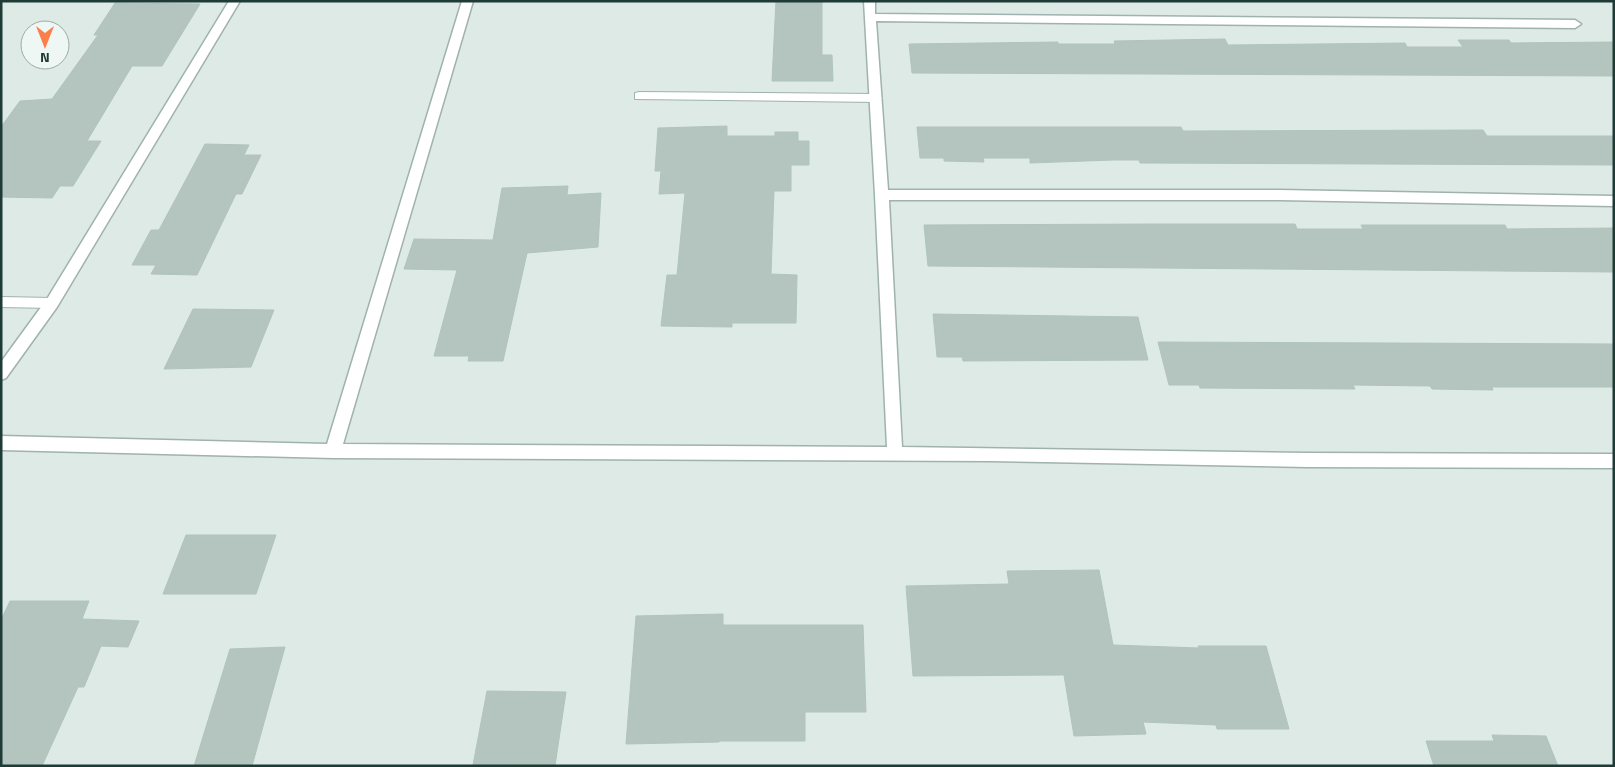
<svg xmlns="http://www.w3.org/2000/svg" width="1615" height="767" font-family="'Titillium Web',sans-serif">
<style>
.building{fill:#b3c5be;stroke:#b0c4bd}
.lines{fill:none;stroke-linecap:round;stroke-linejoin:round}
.lane-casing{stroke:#a0b2ad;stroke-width:2}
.street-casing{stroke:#a0b2ad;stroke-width:3}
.lane{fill:#fff;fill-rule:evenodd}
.street{fill:#fff;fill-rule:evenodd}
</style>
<rect width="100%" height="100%" fill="#ddeae5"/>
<path class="building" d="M776,1H822V55H832L833,81H772Z
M115,3L200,4L162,66H132L87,141H101L73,186H60L52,198L1,197V127L20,101L52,99L98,35H94Z
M1225,39L1228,45L1405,43L1407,47H1463L1458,40H1509L1511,43L1614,42V76L912,73L909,44L1058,42V44H1115L1114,41Z
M727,126V136H775V132H798V141H809V165H791V191H774L771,274L797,275L796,323H732V327L661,326L667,275H677L685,193L659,194L661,171H655L658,128Z
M917,127H1181L1183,131L1483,130L1487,136H1614V165L1140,163L1139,160H1113L1030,163V158H983L984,162L944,161V158H920Z
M205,144L249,145L244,155H261L242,194H236L197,275L151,274L156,265H132L151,230H159Z
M568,186L567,195L601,193L598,247L527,253L503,361H468L469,356H434L457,270L404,269L414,239L493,240L502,188Z
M1154,224H1295L1297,229H1363L1361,225H1505L1507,229L1614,228V272L928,266L924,225Z
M193,309L274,310L251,367L164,369Z
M933,314L1138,317L1148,360L963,361L962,357H937Z
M1158,342L1614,344V387H1492L1493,390L1432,389L1430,386L1353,385L1355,389L1200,388L1199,385H1169Z
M186,535H276L256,594H163Z
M1099,570L1113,645L1199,648L1198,646H1266L1289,729H1217L1216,725L1143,722L1146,734L1074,736L1064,675L913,676L906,586L1009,584L1007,571Z
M10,601H89L82,619L139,621L128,647L101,646L84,687H78L42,766L1,765V620Z
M723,614V625H863L866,712H805V741H720L719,742L626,744L636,616Z
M285,647L252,766H194L230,649Z
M487,691L566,692L555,766L473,765Z
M1492,735L1546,736L1558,766H1434L1426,741H1494Z"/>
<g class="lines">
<g class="lane-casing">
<path id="lane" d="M639,92L876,94L882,98L876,102L635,99V93Z
M1,297L52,298L58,303L52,308L1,307Z"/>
</g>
<g class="street-casing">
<path id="street" d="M229,1H240L57,307L6,378L1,380V362L47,299Z
M462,1H473L343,444L887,447L875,195L864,1H875V14L1575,20L1581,24L1575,28L876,21L888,190H1279L1614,196V206L1279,200H889L902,447L1307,453L1614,454V468L1307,467L990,461L333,458L1,450V436L327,444Z"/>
</g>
<use href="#lane" class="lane"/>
<use href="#street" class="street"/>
</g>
<rect width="1615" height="767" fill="none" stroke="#1e3b35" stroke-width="5"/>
<g transform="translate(45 45) rotate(180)"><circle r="24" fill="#eef7f3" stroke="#9baca7"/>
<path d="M0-4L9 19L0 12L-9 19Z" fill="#fb7f4b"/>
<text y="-8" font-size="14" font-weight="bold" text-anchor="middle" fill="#1e3b35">N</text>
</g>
</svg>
